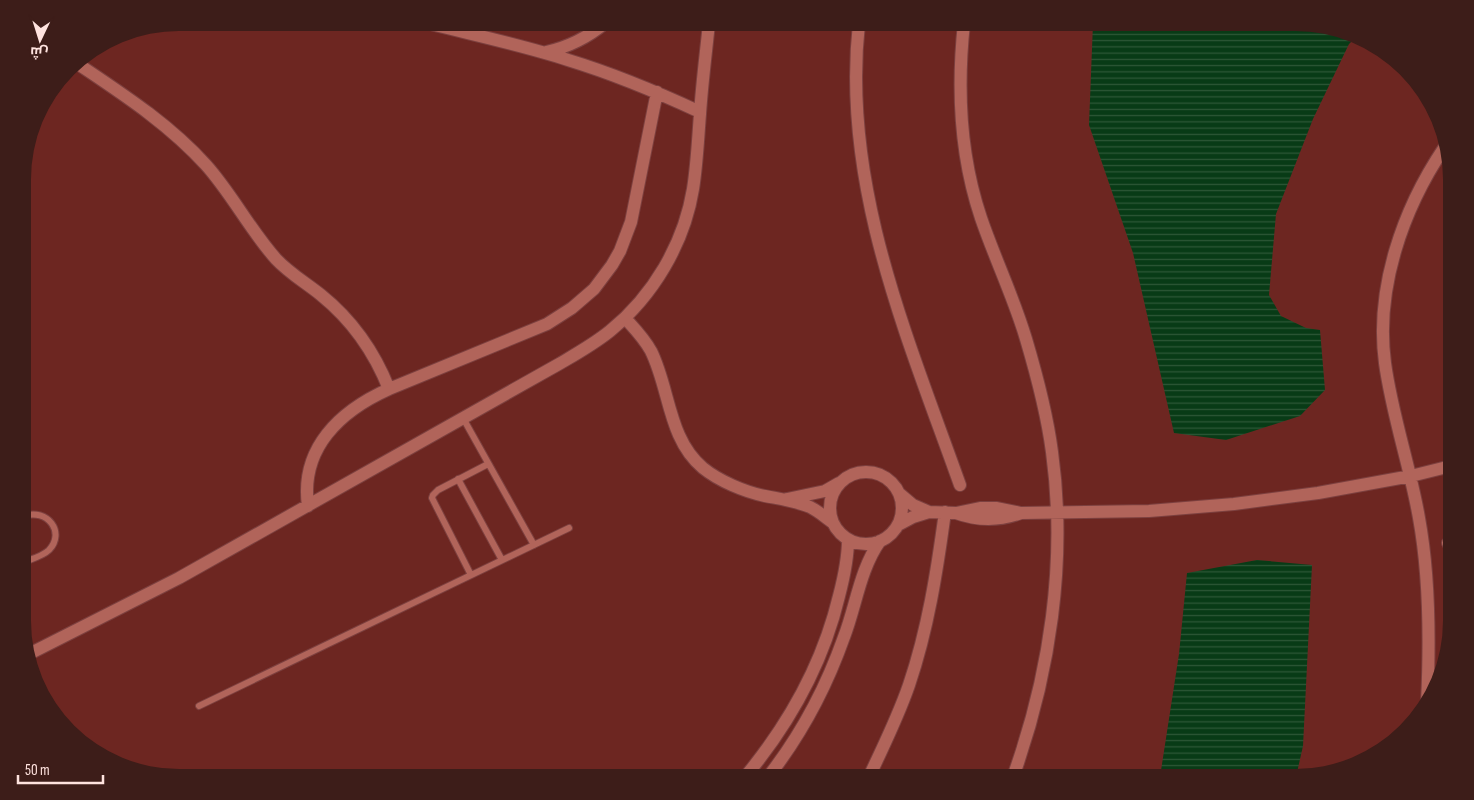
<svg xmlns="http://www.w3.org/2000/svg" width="1474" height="800" font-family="'Sofia Sans Condensed',Cairo,sans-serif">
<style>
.water{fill:url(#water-rules)}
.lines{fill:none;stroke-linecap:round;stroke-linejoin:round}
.lane-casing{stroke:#7c403f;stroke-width:8}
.street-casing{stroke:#7c403f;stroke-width:14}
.lane{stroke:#b1645a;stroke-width:6}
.street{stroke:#b1645a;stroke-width:12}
</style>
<defs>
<pattern id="water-rules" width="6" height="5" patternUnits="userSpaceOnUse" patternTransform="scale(1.25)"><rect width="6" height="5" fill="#083b16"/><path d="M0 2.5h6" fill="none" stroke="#2d5737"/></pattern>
</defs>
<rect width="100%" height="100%" fill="#6d2621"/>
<path class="water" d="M1093,23H1296L1355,38L1349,44L1313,119L1276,214L1269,295L1281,316L1306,328L1320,330L1325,390L1300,416L1226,440L1174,433L1133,253L1089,125Z
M1257,560L1312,565L1303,746L1296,777H1160L1179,654L1187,573Z"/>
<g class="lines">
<g class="lane-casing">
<path id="lane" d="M463,418L534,545
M458,479L502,560
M24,516C47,508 66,532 49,550C43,556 32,559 24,562
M471,575L432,498L433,495L438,490L488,464
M199,706L569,528"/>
</g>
<g class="street-casing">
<path id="street" d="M427,23C474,35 522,45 568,60C614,74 657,92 700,112
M859,23C841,184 907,336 960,485
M964,23C957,88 960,156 981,218C995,259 1014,298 1026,339C1037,376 1047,414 1052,452C1067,561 1050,674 1013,777
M546,52C569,47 587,38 605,23
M75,62C121,93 168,123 206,165C232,194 250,230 276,259C289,273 306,283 321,295C352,320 374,351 389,389
M625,318C634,328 644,338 651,351C670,389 668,439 703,468C719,481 745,492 765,496C780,499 795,501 810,507C818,511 825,517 832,522
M830 508a36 36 0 1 1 72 0a36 36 0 1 1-72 0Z
M900,494L913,505L929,512
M787,499L825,491L839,483
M308,506C300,448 340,411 389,389L547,324L572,308L594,289L612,265L620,251L631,222L657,92
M956,513C978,521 999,521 1021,513
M898,525L913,517L929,512L956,513L980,508H997L1021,513L1149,511L1234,504L1318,493L1411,476L1451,466
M1448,543L1451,547
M29,654L179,578L559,364C576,354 594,344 610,331C653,296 684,244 693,189C697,164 698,139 700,114C702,83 706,53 709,23
M1427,703C1430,641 1430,578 1419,518C1410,466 1392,415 1385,363C1375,288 1403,209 1444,148
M745,777C789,724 823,663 839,596C844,577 848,559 848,539
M768,777C801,735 826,688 844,637C856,606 860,569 880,541
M869,777C883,747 898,717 909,685C928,629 937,571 945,512"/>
</g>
<use href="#lane" class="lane"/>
<use href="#street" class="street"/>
</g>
<path d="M0 0H1474V800H0ZM179 31H1295A148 148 0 0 1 1443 179V621A148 148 0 0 1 1295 769H179A148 148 0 0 1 31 621V179A148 148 0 0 1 179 31Z" fill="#3d1d19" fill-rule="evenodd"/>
<g transform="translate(40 40) rotate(184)" stroke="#3d1d19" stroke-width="4" paint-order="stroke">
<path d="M0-4L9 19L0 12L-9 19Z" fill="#ffe3df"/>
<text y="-8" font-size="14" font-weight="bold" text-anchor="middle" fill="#ffe3df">ش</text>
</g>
<path d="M18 775v8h85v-8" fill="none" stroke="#ffe3df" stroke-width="2.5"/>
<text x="25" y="775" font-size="15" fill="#ffe3df" stroke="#3d1d19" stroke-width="4" paint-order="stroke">50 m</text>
</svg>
